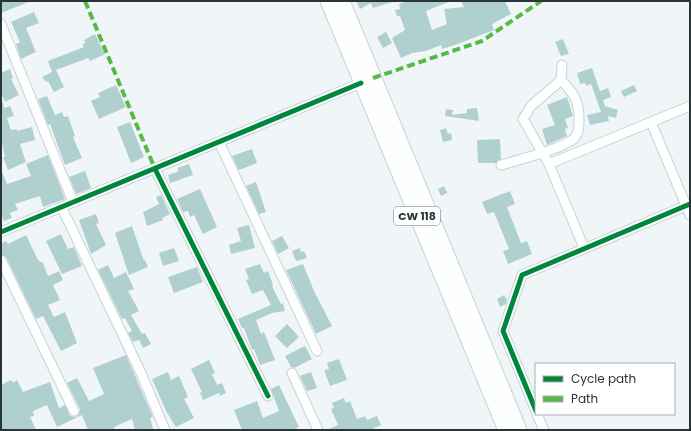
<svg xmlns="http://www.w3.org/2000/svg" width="691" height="431" font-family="Poppins,sans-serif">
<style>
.building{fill:#b0d0d0}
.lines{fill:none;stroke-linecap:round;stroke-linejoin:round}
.minor-casing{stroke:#c8d1d4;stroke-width:11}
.trunk-casing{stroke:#c8d1d4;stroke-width:17}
.minor{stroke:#fdfefe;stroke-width:9}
.trunk{stroke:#fdfefe;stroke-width:15}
.quiet{stroke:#58b947;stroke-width:4;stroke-dasharray:8 4;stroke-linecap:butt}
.cycleway-casing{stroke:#fff;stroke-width:8}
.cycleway{stroke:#00873e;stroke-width:5}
.labels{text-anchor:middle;stroke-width:3.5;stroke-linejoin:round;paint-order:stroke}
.shield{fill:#fff;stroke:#687174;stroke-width:1}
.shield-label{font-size:11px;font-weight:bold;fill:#283438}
</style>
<rect width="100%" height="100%" fill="#f0f6f8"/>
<path class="building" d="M1,1H31L1,13Z
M356,1H391L392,2L373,8L371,3L360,9Z
M407,1H451L426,11L432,30L447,24L444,9L464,7L461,1H505L511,14L492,24L494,30L455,45L442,49L441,45L426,51L412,53L401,58L392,38L405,30L400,16H397L395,10L400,9L399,4Z
M34,12L39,23L26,28L36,52L21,59L16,44L20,42L11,22Z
M386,32L392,43L383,48L377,37Z
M95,34L105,54L90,61L88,58L56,70L64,87L54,92L48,81L46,82L42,77L52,72L48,61L84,47L82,44L86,43L84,40Z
M563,39L569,54L561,56L555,42Z
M592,68L600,91L608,88L611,97L603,100L605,106L618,110L616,118L608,116L609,121L590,125L587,115L601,112L591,84L586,86L585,83L580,84L577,73Z
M10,69L13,78L11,79L19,95L5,102L1,93V73Z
M116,85L126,107L99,119L91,101L100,97L98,93Z
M634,85L637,91L624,97L621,91Z
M47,96L55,115L62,112L64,117L68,116L75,136L73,137L82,158L65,165L50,124L48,125L38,99Z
M567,97L573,116L565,119L568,128L565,129L567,136L547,145L542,129L555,125L547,105Z
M3,102L4,108L10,106L14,116L7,118L11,130L17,129V131L32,127L35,140L20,144L26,162L8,170L3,157H5L1,137V103Z
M477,108L479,121L445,116L446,109L453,110L452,115L467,113V109Z
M130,122L144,157L131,163L117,127Z
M446,128L448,134L451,133L452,140L443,142L440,130Z
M500,139L501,159L496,163H478L477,140Z
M252,149L257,163L239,170L232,156Z
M48,155L65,199L43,207L40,196L15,204L18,210L10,213L12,218L4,221L1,214V169L7,184L31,176L26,164Z
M189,164L193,175L170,183L168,175L179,171L177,168Z
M85,171L91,188L76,194L69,177Z
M256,182L266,212L259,214L246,186Z
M444,186L447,193L441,196L438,189Z
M200,189L217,227L203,234L194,215L190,217L188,211L183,212L177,199Z
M510,191L515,204L507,207L521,243L527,241L532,254L508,264L503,251L509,249L494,212L487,214L482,202Z
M161,195L170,214L162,218L163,220L147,226L143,212L159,204L156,197Z
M96,214L99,223L96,224L106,245L91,254L79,220Z
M249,225L255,248L231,254L229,245L241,241L237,228Z
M132,226L144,261L145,260L148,267L129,275L115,233Z
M61,234L68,249L74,247L82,266L62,274L46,241Z
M26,235L38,260L43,263L48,276L59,271L63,280L53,285L60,300L48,305L54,317L65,312L77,343L61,351L43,316L36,319L6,257L1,254V244L6,241L8,244Z
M282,236L289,248L278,254L272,241Z
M174,248L179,261L163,266L159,253Z
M300,248L301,252L304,251L307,258L296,261L292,251Z
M260,264L264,273L268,271L273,285L272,286L281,304L283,303L285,311L272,313L256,320L261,334L264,332L275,360L260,365L254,349L252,350L244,328H242L238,319L271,305L263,290L252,294L246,280L249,279L245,269Z
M303,264L314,291L332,326L316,334L286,270Z
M108,265L114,278L126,272L134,289L128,291L139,311L131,315L142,334L145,333L151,344L143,348L139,340L133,342L128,333L132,331L125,318L122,319L98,270Z
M197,267L203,282L174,293L168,277Z
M504,295L507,300L506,304L500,307L497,299Z
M287,324L299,337L287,348L275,336Z
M305,346L312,359L294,368L291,367L285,356Z
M126,355L153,417L150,418L153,429L135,430L132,419L114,427L115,430H88L82,415L57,427L47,405L33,411L34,416L30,417L36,430H1V385L11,380L13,383L17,380L23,392L50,382L59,408L65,405L70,416L76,417L79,414L80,409L67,383L77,378L89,401L104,394L93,368Z
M339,359L347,380L330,386L324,370L329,369L327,363Z
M209,360L215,373L212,374L217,385L222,383L226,393L220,396L219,393L203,400L200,393L202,392L191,369Z
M168,372L171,380L179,376L188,397L184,399L194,418L176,427L166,411L152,379Z
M311,372L317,388L307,391L300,376Z
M279,385L299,427L293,430H242L234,410L257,401L263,418L279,411L271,389Z
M344,398L346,403L350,401L357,419L365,416L367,420L377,416L381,425L370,430H326L338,425L331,409L334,408L332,403Z"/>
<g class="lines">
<g class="minor-casing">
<path id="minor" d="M1,24L73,202
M562,65L561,80L531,106L523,119L549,164L584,248
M651,122L690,215
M219,142L317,351
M549,164L690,106
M501,165C515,161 570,147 576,136C580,130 579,121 579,115C578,99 572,91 561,80
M155,169L268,396
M62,208L141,373L165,430
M1,232L361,83
M1,260L74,411
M292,373L318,430
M536,411L503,331L522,275L690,204
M537,414L544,430"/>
</g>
<g class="trunk-casing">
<path id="trunk" d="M328,1L506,430
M342,1L519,430"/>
</g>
<use href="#minor" class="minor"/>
<use href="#trunk" class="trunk"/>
<path class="quiet" d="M85,1L155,169
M373,78L482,41L541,1"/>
<g class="cycleway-casing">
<path id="cycleway" d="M155,169L268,396
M1,232L361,83
M536,411L503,331L522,275L690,204"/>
</g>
<use href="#cycleway" class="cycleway"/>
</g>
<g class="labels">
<rect class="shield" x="394" y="207" width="46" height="18" rx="3"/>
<g class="shield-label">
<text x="417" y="220">CW 118</text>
</g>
</g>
<rect width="691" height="431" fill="none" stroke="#283438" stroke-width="4"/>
<rect x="535" y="363" width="140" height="52" fill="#ffffff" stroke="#a9aeaf"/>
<rect x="543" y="376" width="20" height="6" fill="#00873e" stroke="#a9aeaf"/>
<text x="571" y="383" font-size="12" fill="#283438">Cycle path</text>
<rect x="543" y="396" width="20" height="6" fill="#58b947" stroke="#a9aeaf"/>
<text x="571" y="403" font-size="12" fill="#283438">Path</text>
</svg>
